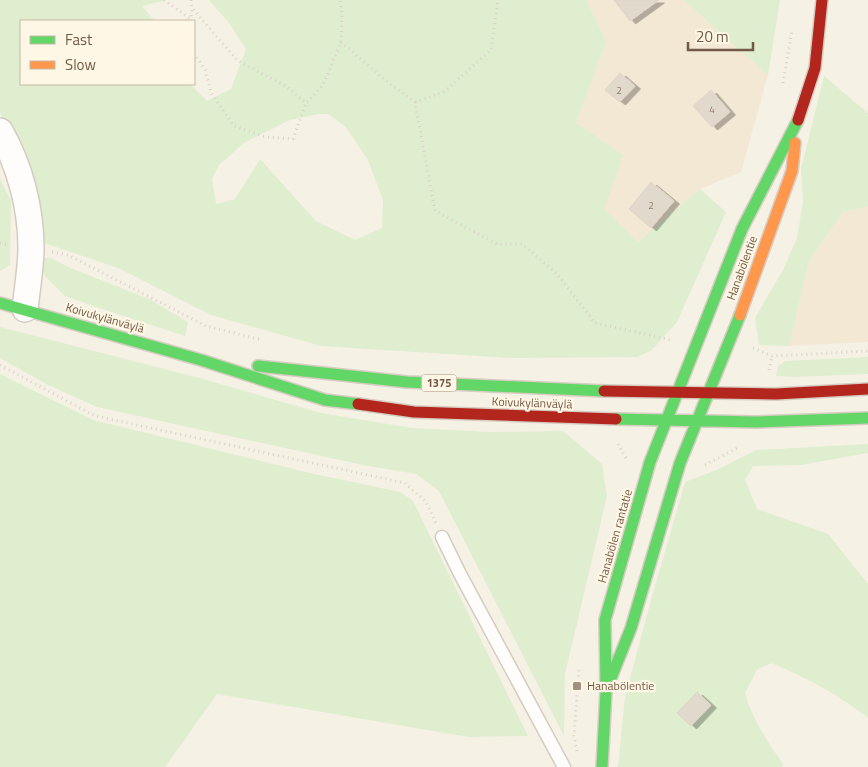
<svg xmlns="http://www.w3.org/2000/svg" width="868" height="767" font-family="'Titillium Web',sans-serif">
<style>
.residential{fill:#f2e8d4}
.green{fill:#deeece;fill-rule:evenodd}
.building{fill:#e2d9cd;stroke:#dfd4c7;filter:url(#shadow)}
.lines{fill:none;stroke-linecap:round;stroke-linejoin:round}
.lane-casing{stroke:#d5ccc0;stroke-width:15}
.street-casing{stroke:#d5ccc0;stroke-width:28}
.fast-casing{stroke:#d7cdc2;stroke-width:14}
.slow-casing{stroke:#d7cdc2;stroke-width:14}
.jam-casing{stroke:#d7cdc2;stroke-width:14}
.path{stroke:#d9d1ca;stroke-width:3;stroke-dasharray:1 4;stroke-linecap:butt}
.lane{stroke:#fefdfb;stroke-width:12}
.street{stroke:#fefdfb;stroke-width:25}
.fast{stroke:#63d668;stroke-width:11}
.slow{stroke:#ff974d;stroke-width:11}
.jam{stroke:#b3261e;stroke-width:11}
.poi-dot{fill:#a28f7d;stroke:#fff7e5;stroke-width:2}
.labels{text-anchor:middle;stroke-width:4.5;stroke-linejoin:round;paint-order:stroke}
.number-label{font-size:10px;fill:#917c69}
.shield{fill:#fff7e5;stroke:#9e8975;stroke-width:1}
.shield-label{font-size:11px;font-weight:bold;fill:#745a45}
.street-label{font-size:12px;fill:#745a45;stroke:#fff7e5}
.poi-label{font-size:12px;fill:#745a45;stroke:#fff7e5;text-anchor:start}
</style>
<defs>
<filter id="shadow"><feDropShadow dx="5.5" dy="3" stdDeviation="0" flood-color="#0004"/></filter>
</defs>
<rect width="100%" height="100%" fill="#f6f1e5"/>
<path class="residential" d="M589,0H684L768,75L741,172L700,189L638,242L604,209L576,123L606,41L587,2Z
M868,206V342L789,346L809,261L843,212Z"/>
<path class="green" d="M0,0H167L142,6L155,21H21V84H190L207,101L231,89L246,49L229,23L209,0H589L587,2L606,41L576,123L623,155L604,209L638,242L700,189L726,212L677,322L652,350L637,357L510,358L321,346L211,315L118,268L44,243L41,238L27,167L0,112ZM319,114H328L345,126L368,160L383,200L382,228L355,240L316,221L260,159L235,199L216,204L212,179L219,165L244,143L290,120Z
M684,0H780L768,75Z
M824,76L868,113V206L843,212L809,261L789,346L759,345L755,318L783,270L797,238L803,202L801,169Z
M0,179L11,201L10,265L0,271Z
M40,258H51L68,267L149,299L188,322L185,336L102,309L65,296L45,276L39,262Z
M0,327L196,377L321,413L412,428L490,432L563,431L602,464L607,496L565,674L564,736L439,491L416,474L363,465L97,407L48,385L0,358Z
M868,357V374L796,377L776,376L778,366L785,361Z
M0,374L93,420L310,473L400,492L413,501L528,736L468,737L217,694L165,767H0Z
M868,444V453L801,465L753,466L745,480L757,509L828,534L868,584V718C839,695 806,677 771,663L757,670L745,693C752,719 768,742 783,764L782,767H618L625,697L651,600L685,482L719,469L756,450Z"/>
<path class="building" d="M614,0H659L630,21Z
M620,73L635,86L620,102L605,90Z
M711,90L730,112L712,127L693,106Z
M651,182L674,201L651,228L629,209Z
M697,692L711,705L691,726L677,713Z"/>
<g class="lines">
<g class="lane-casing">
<path id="lane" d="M442,537L460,574L564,767"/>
</g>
<g class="street-casing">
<path id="street" d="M0,131C20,166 31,208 31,248C31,268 27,289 25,309"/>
</g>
<g class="fast-casing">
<path id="fast" d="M0,303L201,360L325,400L358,404
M258,366L407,382L604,391
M616,419L756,422L868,418
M611,678L631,628L680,463L740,315
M602,767L606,691L605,620L650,462L742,229L798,120"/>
</g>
<g class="slow-casing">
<path id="slow" d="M740,315L792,171L795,143"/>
</g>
<g class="jam-casing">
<path id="jam" d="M798,120L815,68L822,0
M604,391L776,394L868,389
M358,404L414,412L616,419"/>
</g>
<path class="path" d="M164,0L191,19
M191,0L192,8L237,60L287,87L306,103L323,85L341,42L342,13L340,0
M191,21L192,8
M341,42L390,84L415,102L435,211L497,244H522L557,274L595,323L672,340
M194,53L205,70L211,93L234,126L266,137L293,139L306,103
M783,83L792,30
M415,102L444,92L491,50L498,0
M0,243L9,245
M52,252L68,255L206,326L262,340
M753,348L772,356L868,351
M0,365L95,416L405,483L426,502L436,523
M769,370L772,356
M618,444L626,458
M705,465L739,447
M577,751L574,736L579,668"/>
<use href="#lane" class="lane"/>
<use href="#street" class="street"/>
<use href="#fast" class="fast"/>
<use href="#slow" class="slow"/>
<use href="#jam" class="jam"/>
</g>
<rect class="poi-dot" x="572" y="681" width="10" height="10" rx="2.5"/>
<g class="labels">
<g class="number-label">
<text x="619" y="94">2</text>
<text x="712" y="113">4</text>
<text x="651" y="209">2</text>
</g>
<rect class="shield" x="421.5" y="374.5" width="35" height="17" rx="4"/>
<g class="shield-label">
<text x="439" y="387">1375</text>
</g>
<g class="street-label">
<text transform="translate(742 268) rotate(-70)" y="4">Hanabölentie</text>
<text transform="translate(105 318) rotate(16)" y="4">Koivukylänväylä</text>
<text transform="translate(532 403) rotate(2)" y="4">Koivukylänväylä</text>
<text transform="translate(615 536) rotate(-74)" y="4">Hanabölen rantatie</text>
</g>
<g class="poi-label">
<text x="587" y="690">Hanabölentie</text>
</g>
</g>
<rect x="20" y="20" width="175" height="65" fill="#fff7e5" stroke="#c7b8a5"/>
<rect x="30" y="36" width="25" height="8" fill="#63d668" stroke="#c7b8a5"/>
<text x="65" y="45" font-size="15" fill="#745a45">Fast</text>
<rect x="30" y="61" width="25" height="8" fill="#ff974d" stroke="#c7b8a5"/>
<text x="65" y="70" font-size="15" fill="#745a45">Slow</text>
<path d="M688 42v8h65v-8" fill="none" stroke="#745a45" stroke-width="2.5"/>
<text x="696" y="42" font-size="15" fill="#745a45" stroke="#fff7e5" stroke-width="4" paint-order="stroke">20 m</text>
</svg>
